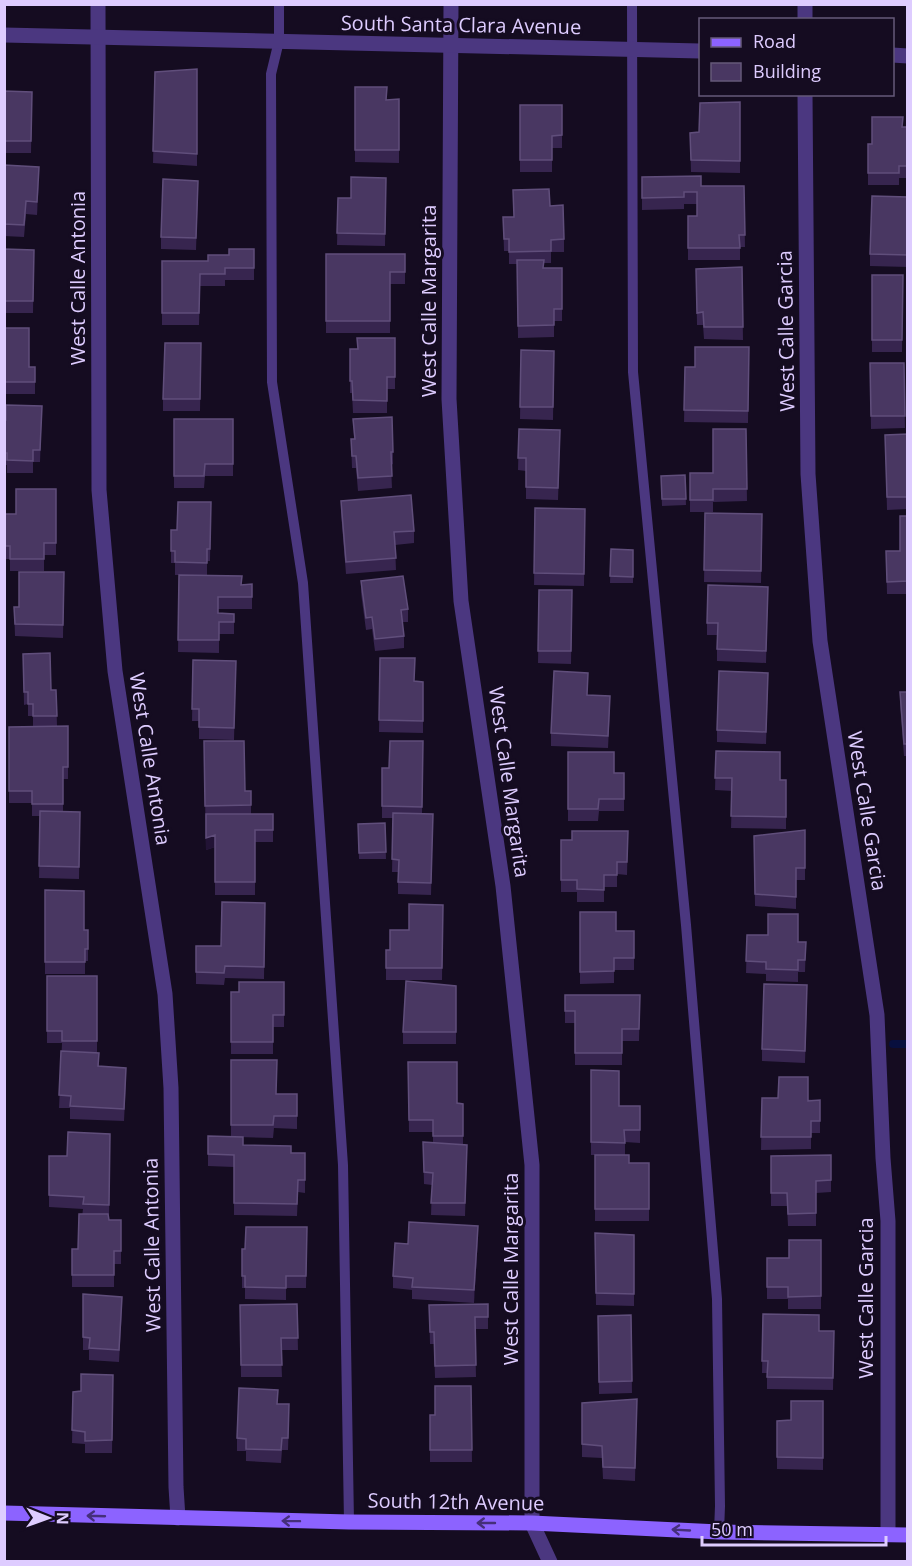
<svg xmlns="http://www.w3.org/2000/svg" width="912" height="1566" font-family="'Open Sans',sans-serif">
<style>
.lines{fill:none;stroke-linecap:round;stroke-linejoin:round}
.stream{stroke:#080f3e;stroke-width:8}
.service{stroke:#4b3780;stroke-width:10}
.minor{stroke:#4b3780;stroke-width:15}
.tertiary{stroke:#4b3780;stroke-width:15}
.secondary{stroke:#8c63ff;stroke-width:15}
.wall{fill:#37254f}
.shaded-wall{fill:#221335}
.building{fill:#493762;stroke:#604e7b;stroke-width:1.5}
.oneway{stroke:#452f7a}
.labels{text-anchor:middle;stroke-width:6;stroke-linejoin:round;paint-order:stroke}
.street-label{font-size:20px;fill:#deccff;stroke:#150c21}
</style>
<rect width="100%" height="100%" fill="#150c21"/>
<g class="lines">
<path class="stream" d="M893,1044H908"/>
<path class="service" d="M279,4V41L271,74L272,382L303,583L343,1165L349,1522
M632,4L633,372L686,925L717,1299L720,1506L719,1532"/>
<path class="minor" d="M98,4L99,490L115,671L165,994L171,1088L176,1487L178,1518
M451,4L449,399L461,601L503,886L532,1165V1523L550,1562
M805,20V4
M805,94L808,474L820,641L877,1015L883,1158L888,1221V1534"/>
<path class="tertiary" d="M4,35L700,51
M892,55L908,56"/>
<path class="secondary" d="M4,1513L349,1522L532,1523L719,1532L908,1535"/>
</g>
<path class="wall" d="M197,69V166L153,163L155,72Z
M355,87L387,100L399,99V163L355,162Z
M4,91L32,92L31,153H4Z
M520,105H562V148H552V172H520Z
M902,127H907V178H899V185H868V144H872Z
M690,133L740,161V173L691,172Z
M4,165L39,179L37,215L26,214L24,237L4,236Z
M642,177L701,186H744L745,247H740V260H688V216H697V204H684V209L642,210Z
M386,178L385,246L337,245L338,198H351Z
M198,193L196,250L161,249V237Z
M908,197V267L870,266V254Z
M550,206L564,239V252H551V263H544L543,268H562V321H554V337L518,338L517,264H509V251H504L503,217H513Z
M4,249L34,250L33,313H4Z
M254,249V280H225V286H200L199,325H162V261H208Z
M326,254H405V284H390V333H326Z
M742,267L743,340L704,339L703,325H697L696,269Z
M872,275H903L902,352H872Z
M4,328L29,367H35V394H4Z
M395,338V389H387V413H353L352,393H350V349H357Z
M201,343L200,411H163V399Z
M749,347L748,423L684,422L685,367H695Z
M521,350L554,351L553,420L520,419Z
M870,363H904L905,428L871,429Z
M42,406L40,462H33V473H7V465H4V420Z
M174,419H233V476H205L204,488H174Z
M353,419L393,452V464L391,465L392,488L358,491L356,468H352L351,439H354Z
M519,429L560,442L558,500L526,499V471L518,470Z
M746,429L747,501L713,502V512H690V473H713Z
M908,434V509L887,510L885,435Z
M685,475L686,505L662,506L661,476Z
M56,489V555H44V571H10V559H4V514H16Z
M341,501L414,531V543L395,545L396,570L346,574L341,513Z
M211,502L210,561H207V575L241,585L252,584V609H218V613L234,622V634H219V653L178,652L179,575H198H175V563H171V530H177Z
M535,508L585,509L584,586L534,585Z
M705,513L762,514L761,583L704,582Z
M908,516V594H887L886,551H900Z
M611,549L633,550V583H610Z
M64,572L63,638L15,636L14,607H19Z
M361,581L408,609V622H402L404,636V648L375,651L372,629L366,630L361,593Z
M768,587L766,663L717,661V635H707V623Z
M539,590H572L571,664L538,663Z
M23,654L51,690H56L57,726H68V779H63V812H80L79,879L39,878L40,816H32V803H9V727H33V716H28V704L24,705Z
M380,658L415,681L423,682V733L379,732Z
M193,660L236,661L234,740L199,739V721H192Z
M768,685L766,744L717,742V730Z
M900,692H908V756H904L900,704Z
M587,695L610,708L608,748L551,746V733Z
M204,741L245,791H251V814H273V842H255V895H215V847L206,850Z
M423,741L422,814H433L431,895L398,894V872H392L393,818H382V768H389Z
M716,751L780,780H786V829L731,828L732,791L715,790Z
M568,752L614,773H624V811H599L598,821H568Z
M385,823L386,859H359L358,824Z
M805,830V880H796V909L755,906L754,836Z
M628,831L627,875L617,874V887H604V902H577V892H561V840H572Z
M45,890L84,930H88V961H85V974H45Z
M265,903L264,979L225,978L224,985L196,984V946H221Z
M443,905L442,980H386V950H390L409,930Z
M580,912L616,931H634V970H614V983L580,984Z
M747,935L798,942H806L805,972H798V982L766,981V974L746,973Z
M47,976H97V1052L99,1066L126,1080L124,1121L70,1119V1108H59L62,1043H47Z
M284,982V1027H273V1054H231V992H239Z
M456,986V1044H403V1032Z
M565,995H640L639,1041H622V1065H575V1023H565Z
M807,998L805,1063L762,1061V1049Z
M231,1060L276,1094H297V1129L274,1128L273,1138L237,1137L243,1145L291,1153H305V1193L298,1192L297,1216L234,1215V1167L208,1166V1136L231,1137Z
M408,1062L457,1103L463,1104V1145L467,1157L465,1216L431,1215L432,1185L424,1184L423,1142L433,1143V1132H409Z
M591,1070L619,1106H640V1143L625,1142V1155H591Z
M762,1098L820,1100V1133H811V1149L761,1150Z
M110,1134L109,1220H121V1264H114V1287H72V1249H78L83,1209L49,1207V1156H67Z
M595,1155L629,1163H649V1221H595Z
M831,1155V1192L816,1193V1226H788L787,1206H771V1156Z
M307,1227L306,1288H286V1300L245,1299V1288H242V1249H245Z
M595,1233L634,1235V1306L596,1305Z
M478,1238L474,1303L412,1299V1290L393,1288V1276L408,1244Z
M821,1240V1309H788V1299H767V1258H789Z
M83,1294L122,1309L119,1362L89,1360V1350H83Z
M297,1304L298,1350H281L282,1377H241L240,1305Z
M488,1304V1329H475L476,1377L435,1378L434,1344H430L429,1305Z
M763,1314L819,1331H834L833,1390L767,1389V1373H762Z
M631,1315L632,1393L599,1394L598,1316Z
M113,1375L112,1453H85V1444L72,1443L73,1392L81,1391Z
M471,1386L472,1462H430V1415H435Z
M637,1399L635,1481L603,1479L602,1458L582,1457V1403Z
M823,1401V1470L777,1469V1421L791,1420Z
M278,1404L289,1417L288,1450H282L281,1463L246,1461V1451H237V1438Z"/>
<path class="shaded-wall" d="M39,167V179L37,215V202Z
M215,835V847L206,850V838Z
M478,1226V1238L474,1303V1290Z"/>
<path class="building" d="M197,69V154L153,151L155,72Z
M355,87H387L386,100L399,99V150H355Z
M4,91L32,92L31,141H4Z
M740,102V161L691,160L690,133L699,132L700,103Z
M520,105H562V135L552,136V160H520Z
M872,117H903L902,127H907V166H899V173H868V144H872Z
M4,165L39,167L37,202L26,201L24,225L4,224Z
M701,176V186H744L745,235H739L740,248H688V216H697V192H684V197L642,198V177Z
M351,177L386,178L385,234L337,233L338,198H351Z
M163,179L198,181L196,238L161,237Z
M549,189L550,206L563,205L564,239L551,240V251L509,252V239H504L503,217H514L513,190Z
M872,196L908,197V255L870,254Z
M4,249L34,250L33,301H4Z
M229,249H254V268H225V274H200L199,313H162V261H208V255H229Z
M326,254H405V272H390V321H326Z
M517,260H544L543,268H562V309H554V325L518,326Z
M742,267L743,327H704L703,312L697,313L696,269Z
M872,275H903L902,340H872Z
M4,328H29V367H35V382H4Z
M357,338H395V377H387V401L353,400L352,381H350V349H358Z
M165,343H201L200,399H163Z
M695,347H749L748,411L684,410L685,367H695Z
M521,350L554,351L553,407H520Z
M870,363H904L905,416H871Z
M6,405L42,406L40,450H33V461L7,460V453H4V420H6Z
M392,417L393,452H391L392,476L358,478L356,456H352L351,439H355L353,419Z
M174,419H233V464H205L204,476H174Z
M519,429L560,430L558,488L526,487V458H518Z
M713,429H746L747,489H713V500H690V473H713Z
M908,434V497H887L885,435Z
M685,475L686,499H662L661,476Z
M16,489H56V543H44V559H10V546H4V514H16Z
M411,495L414,531L394,532L396,558L346,562L341,501Z
M178,502H211L210,549H207V563L175,562V551H171V530H177Z
M535,508L585,509L584,574L534,573Z
M705,513L762,514L761,571L704,570Z
M900,516H908V581L887,582L886,551H900Z
M611,549L633,550V577L610,576Z
M19,572H64L63,625L15,624L14,607H19Z
M179,575L242,576L241,585L252,584V597H218V613L234,614V622H219V640H178Z
M403,576L408,609L401,610L404,636L375,639L372,617L366,618L361,581Z
M708,585L768,587L766,651L717,649L718,623H707Z
M539,590H572L571,651H538Z
M50,653L51,690H56L57,716H33V704H28V692H24L23,654Z
M380,658H415L414,681L423,682V721L379,720Z
M193,660L236,661L234,728L199,727V709H192Z
M554,671L588,673L587,695L610,696L608,736L551,733Z
M719,671L768,673L766,732L717,730Z
M900,692H908V744H904Z
M68,726V767H63V804H32V791H9V727Z
M204,741H244L245,791H251V805L205,806Z
M390,741H423L422,807L382,806V768H389Z
M716,751L780,752V780H786V817L731,816L732,778H715Z
M568,752H614V773H624V799H599L598,809H568Z
M40,811L80,812L79,867L39,866Z
M393,813L433,814L431,883L398,882L399,860L392,859Z
M206,814H273V830H255V882H215V835L206,838Z
M385,823L386,852L359,853L358,824Z
M805,830V868H796V897L755,894L754,836Z
M572,831H628L627,862H617V875H604V890L577,889V880H561V840H572Z
M45,890L84,891V930H88V949H85V962H45Z
M222,902L265,903L264,967L225,966L224,973L196,972V946H221Z
M409,904L443,905L442,968H386V950H390V930H409Z
M580,912H616V931H634V958H614V971L580,972Z
M768,914H798V942H806L805,960H798V970L766,969V962L746,961L747,935H768Z
M47,976H97V1041H62V1031H47Z
M406,981L456,986V1032H403Z
M239,982H284V1015H273V1042H231V992H239Z
M764,984L807,985L805,1051L762,1049Z
M565,995H640L639,1029H622V1053H575V1011H565Z
M61,1051L99,1053L98,1066L126,1068L124,1109L70,1106L71,1096L59,1095Z
M231,1060H277L276,1094H297V1116H274L273,1125H231Z
M408,1062H457V1103L463,1104V1136H433V1120H409Z
M591,1070L619,1071V1106H640V1130H624L625,1143L591,1142Z
M779,1077H808V1101L820,1100V1121H811V1137H761L762,1098H778Z
M68,1132L110,1134L109,1205L83,1204L84,1197L49,1195V1156H67Z
M208,1136L243,1137V1145L291,1146V1153H305V1180H298L297,1204L234,1203V1155L208,1154Z
M423,1142L467,1145L465,1203H431L433,1173L424,1172Z
M595,1155H629V1163H649V1209H595Z
M831,1155V1180L816,1181V1213L788,1214L787,1193H771V1156Z
M79,1214H108L109,1220H121V1251H114V1275H72V1249H78Z
M409,1222L478,1226L474,1290L412,1287L413,1278L393,1276L395,1243L408,1244Z
M246,1227H307L306,1276H286V1288L245,1287V1276H242V1249H245Z
M595,1233L634,1235V1294L596,1293Z
M789,1240H821V1296L788,1297V1287H767V1258H789Z
M83,1294L122,1297L119,1350L89,1348L90,1338L83,1337Z
M297,1304L298,1338H281L282,1365H241L240,1305Z
M488,1304V1317H475L476,1365L435,1366L434,1332H430L429,1305Z
M763,1314L819,1315V1331H834L833,1378L767,1377L768,1361H762Z
M631,1315L632,1381L599,1382L598,1316Z
M81,1374L113,1375L112,1440L85,1441V1432L72,1430L73,1392L81,1391Z
M435,1386H471L472,1450H430V1415H435Z
M239,1388L278,1390L277,1404H289L288,1438H282L281,1450L246,1449V1439L237,1438Z
M637,1399L635,1468L603,1467L602,1446L582,1444V1403Z
M791,1401H823V1458L777,1457V1421L791,1420Z"/>
<defs><path id="oneway-shaft" d="M-6 0H5M1.5-3L5.5 0L1.5 3" fill="none" stroke-width="1.6" stroke-linecap="round" stroke-linejoin="round" transform="scale(1.5)"/></defs>
<g class="oneway">
<use href="#oneway-shaft" transform="translate(96 1516) rotate(-178)"/>
<use href="#oneway-shaft" transform="translate(291 1521) rotate(-179)"/>
<use href="#oneway-shaft" transform="translate(486 1523) rotate(-180)"/>
<use href="#oneway-shaft" transform="translate(681 1530) rotate(-177)"/>
</g>
<g class="labels">
<g class="street-label">
<text transform="translate(461 25) rotate(1)" y="7">South Santa Clara Avenue</text>
<text transform="translate(78 278) rotate(-90)" y="7">West Calle Antonia</text>
<text transform="translate(429 301) rotate(-90)" y="7">West Calle Margarita</text>
<text transform="translate(786 331) rotate(-91)" y="7">West Calle Garcia</text>
<text transform="translate(150 759) rotate(81)" y="7">West Calle Antonia</text>
<text transform="translate(509 782) rotate(82)" y="7">West Calle Margarita</text>
<text transform="translate(867 811) rotate(81)" y="7">West Calle Garcia</text>
<text transform="translate(152 1245) rotate(-91)" y="7">West Calle Antonia</text>
<text transform="translate(511 1269) rotate(-90)" y="7">West Calle Margarita</text>
<text transform="translate(866 1298) rotate(-90)" y="7">West Calle Garcia</text>
<text transform="translate(456 1502) rotate(1)" y="7">South 12th Avenue</text>
</g>
</g>
<rect width="912" height="1566" fill="none" stroke="#deccff" stroke-width="12"/>
<rect x="699" y="18" width="195" height="78" fill="#150c21" stroke="#65597a" stroke-width="1.5"/>
<rect x="711" y="38" width="30" height="9" fill="#8c63ff" stroke="#65597a" stroke-width="1.5"/>
<text x="753" y="48" font-size="18" fill="#deccff">Road</text>
<rect x="711" y="63" width="30" height="18" fill="#493762" stroke="#65597a" stroke-width="1.5"/>
<text x="753" y="78" font-size="18" fill="#deccff">Building</text>
<g transform="translate(48 1518) rotate(91)" stroke="#150c21" stroke-width="4.5" paint-order="stroke">
<path d="M0-4.5L10 22L0 15L-10 22Z" fill="#deccff"/>
<text y="-9" font-size="16" font-weight="bold" text-anchor="middle" fill="#deccff">N</text>
</g>
<path d="M702 1536v9h184v-9" fill="none" stroke="#deccff" stroke-width="3"/>
<text x="711" y="1536" font-size="18" fill="#deccff" stroke="#150c21" stroke-width="4.5" paint-order="stroke">50 m</text>
</svg>
